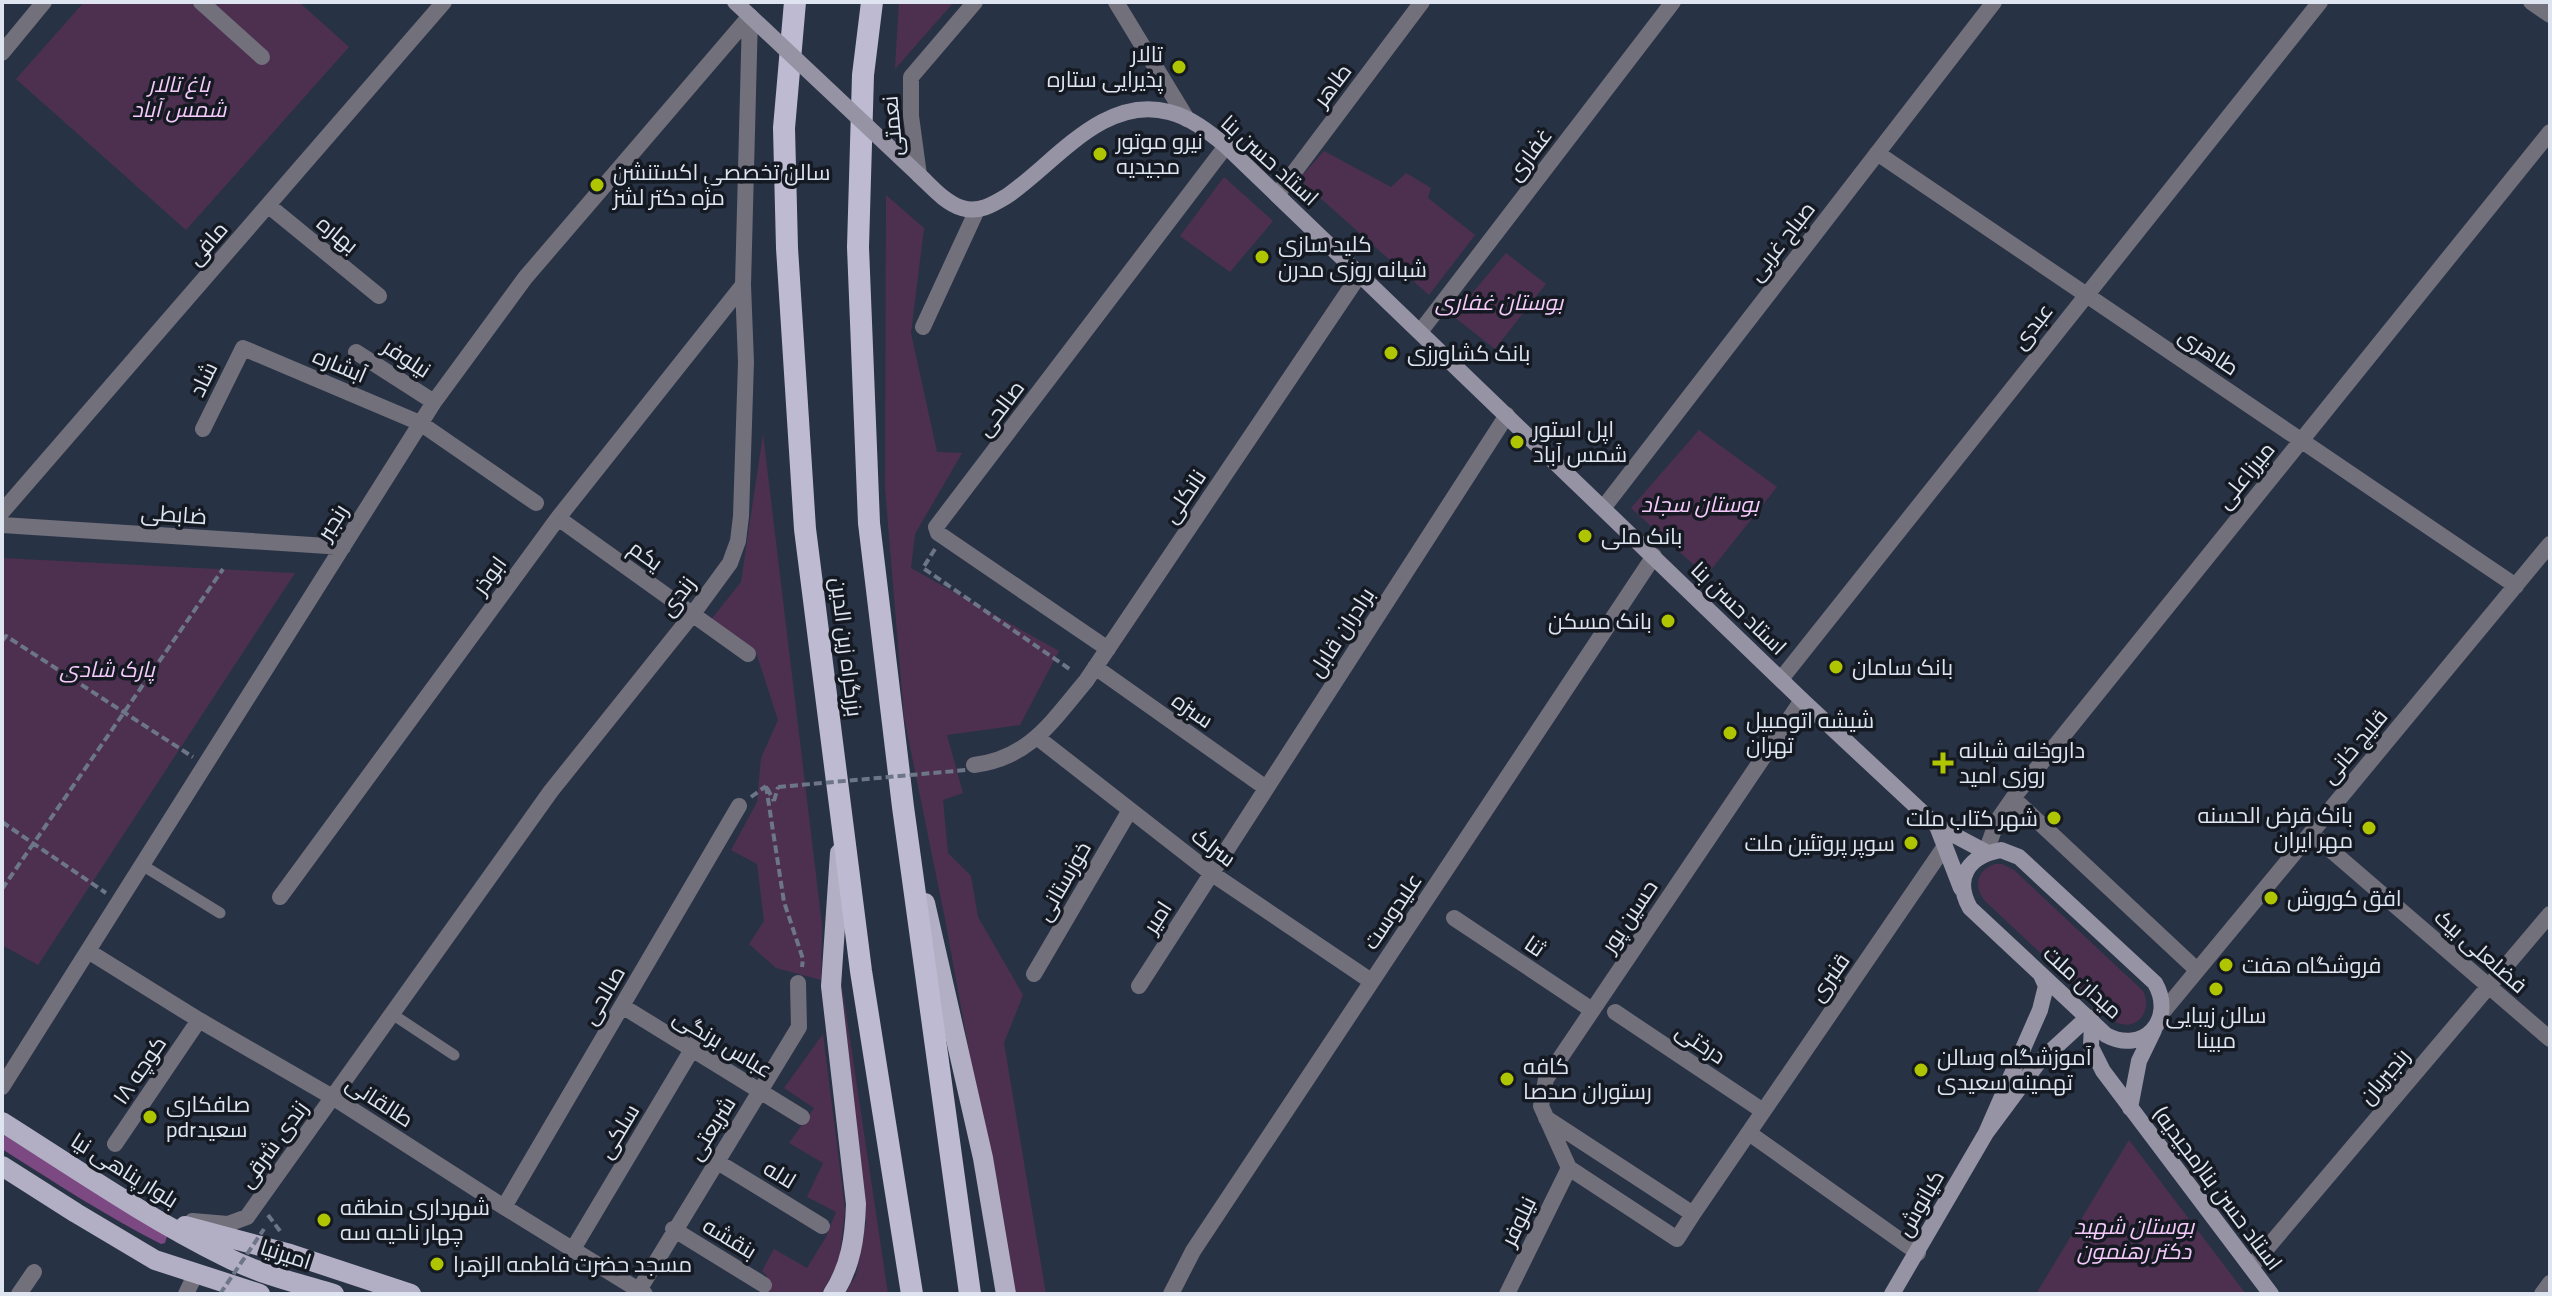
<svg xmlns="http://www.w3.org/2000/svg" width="2552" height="1296" font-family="Georgia,Cairo,serif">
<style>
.green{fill:#4d3050}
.forest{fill:#7c4982}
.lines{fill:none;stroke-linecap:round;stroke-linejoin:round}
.path{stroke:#6d7686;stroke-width:4;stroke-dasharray:8 4;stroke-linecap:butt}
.service{stroke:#72707b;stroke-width:11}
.minor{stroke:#72707b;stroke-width:16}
.secondary{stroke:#9693a4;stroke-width:16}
.primary{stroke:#b2aec4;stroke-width:20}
.trunk{stroke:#bebad2;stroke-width:22}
.path-bridge{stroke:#6d7686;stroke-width:4;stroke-dasharray:8 4;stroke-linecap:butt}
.secondary-bridge{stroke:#9693a4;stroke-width:16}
.poi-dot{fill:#b0c502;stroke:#151a22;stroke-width:3}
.labels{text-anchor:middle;stroke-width:7;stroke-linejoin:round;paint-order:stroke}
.poi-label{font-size:22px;fill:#dee5f1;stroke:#151a22;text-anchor:start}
.park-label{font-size:22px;font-style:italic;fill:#f7cafc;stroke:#151a22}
.street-label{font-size:22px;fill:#dee5f1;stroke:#151a22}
</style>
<rect width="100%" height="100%" fill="#283245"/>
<path class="green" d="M84,2H299L349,47L186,230L16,79Z
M899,2H954L895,69Z
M1324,151L1391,187L1406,173L1431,188L1428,198L1475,235L1429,295L1299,179Z
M1224,177L1273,221L1230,272L1180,236Z
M886,195L924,228L911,333L937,452L962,453L915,534L911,568L1059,651L1020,725L947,735L963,793L943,800L948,853L971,876L978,917L1023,995L1004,1043L1046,1294H1013L945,919L904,717L885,488Z
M1506,253L1546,284L1495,349L1453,316Z
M1699,430L1777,487L1706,576L1631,508Z
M763,434L822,925L821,980L776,968L749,944L764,921L757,864L731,850L757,802L761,758L778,720L756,652L709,622L741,582Z
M2,558L295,573L38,965L2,945Z
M1995,864H2002L2014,870L2143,991C2154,1014 2133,1034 2112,1020L1985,901C1973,886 1977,870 1995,864Z
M841,979L888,1294H845L856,1275L866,1223Z
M823,1034L845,1209L839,1263L821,1294H765L769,1289L767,1276L762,1271L774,1249L807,1268L826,1237L836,1212L807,1197L823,1163L789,1143L814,1108L784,1088Z
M2129,1140L2246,1294H2036Z"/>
<path class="forest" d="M2,1134L167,1236L165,1243L161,1244C106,1216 54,1182 2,1149Z"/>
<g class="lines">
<path class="path" d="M935,549L923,568L1071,670
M2,641L6,636L193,757
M766,786L784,902L803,959L802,967
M767,788L774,801
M751,797L766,786
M774,801L778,787
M2,822L106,893
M2,889L223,569
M268,1215L280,1231"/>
<path class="service" d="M142,865L220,913
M392,1014L454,1055"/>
<path class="minor" d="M201,2L262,57
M1116,2L1187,119
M2531,2L2550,15
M2,53L44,2
M1877,153L2516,586
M919,175L911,116V77L975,2
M1277,195L1422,2
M269,206L379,296
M923,327L977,210
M1420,332L1673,2
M356,352L434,402
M203,429L243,348L420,423L536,503
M1604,507L1994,2
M2,512L444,2
M558,518L748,654
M2,525L343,547
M1108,649L938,533L936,527L1226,146
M1095,667L1266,788
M1781,679L2320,2
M1038,738L1211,873L1371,981
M974,765C1030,758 1052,721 1086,681L1360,274
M2013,798L2197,970
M2311,833L2550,1039
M1986,852L1997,821L2013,798L2550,132
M280,897L558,518L743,285
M1454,918L1592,1010
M88,951L199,1020L334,1098L504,1207L645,1294
M1034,974L1130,810
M1139,986L1507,415
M622,1006L802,1117
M1615,1012L1763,1111
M2162,1013L2550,544
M2,1087L434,402L525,278L750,16
M1546,1118L1693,1214L1677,1239L1569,1168
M1749,1133L1918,1253
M115,1144L199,1020
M716,1161L822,1226
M1569,1168L1541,1106L1546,1079L1802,700
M504,1207L739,806
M1693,1214L1945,846
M192,1221L228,1224L247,1217L551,791L692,615L730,563L738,541L741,516L746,362L743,285L750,16
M673,1229L764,1285
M573,1249L700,1036
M2251,1267L2550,914
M639,1290L799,1027L798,983
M19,1294L34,1272
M186,1294L195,1275
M1171,1294L1193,1251L1654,556
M1507,1294L1569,1168
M2542,1294L2550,1283"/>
<path class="secondary" d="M735,2L750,16
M919,175C931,186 945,203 962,208C979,213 992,205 1007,196C1054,164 1104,94 1169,112C1190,117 1209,132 1226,146L1802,700L1937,826L1986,852
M1937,826L1961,888
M2001,850L2019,857L2155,983C2176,1020 2143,1055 2106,1035L1970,908C1953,877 1969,856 2001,850Z
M2041,975L2046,986L2040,1010L1986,1133L2038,1063L2088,1017
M2092,1021L2091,1047L2103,1071L2271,1294
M2130,1108L2139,1061L2154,1030
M1892,1294L1986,1133"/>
<path class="primary" d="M925,903L983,1158L1006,1294
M2,1122C75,1168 147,1218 224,1256C259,1274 297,1283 334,1294
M2,1166L76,1213L155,1260L260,1294
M185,1226L290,1254L411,1294
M833,1294C851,1266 855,1237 856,1204L831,986L840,853"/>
<path class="trunk" d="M795,2L784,128L787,248L805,529L861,971L912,1294
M872,2L863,75L858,247L869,523L903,807L970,1294"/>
<path class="path-bridge" d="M778,787L966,770
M220,1294L264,1229"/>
<path class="secondary-bridge" d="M750,16L919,175"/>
</g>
<g class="poi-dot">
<circle cx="1179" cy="67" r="8"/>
<circle cx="1100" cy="154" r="8"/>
<circle cx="597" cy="185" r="8"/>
<circle cx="1262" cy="257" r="8"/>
<circle cx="1391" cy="353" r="8"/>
<circle cx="1517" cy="442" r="8"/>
<circle cx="1585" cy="536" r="8"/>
<circle cx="1668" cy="621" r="8"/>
<circle cx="1836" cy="667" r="8"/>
<circle cx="1730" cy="733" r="8"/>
<path d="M1939 751h8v8h8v8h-8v8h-8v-8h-8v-8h8z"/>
<circle cx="2054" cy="818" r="8"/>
<circle cx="2369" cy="828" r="8"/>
<circle cx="1911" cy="843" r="8"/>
<circle cx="2271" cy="898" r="8"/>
<circle cx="2226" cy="965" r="8"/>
<circle cx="2216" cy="989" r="8"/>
<circle cx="1921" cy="1070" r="8"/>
<circle cx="1507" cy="1079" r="8"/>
<circle cx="150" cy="1117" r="8"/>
<circle cx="324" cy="1220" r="8"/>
<circle cx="437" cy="1264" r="8"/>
</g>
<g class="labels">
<g class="poi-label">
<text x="1163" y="62" text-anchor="end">تالار<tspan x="1163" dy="25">پذیرایی ستاره</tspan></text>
<text x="1116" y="149">نیرو موتور<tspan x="1116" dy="25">مجیدیه</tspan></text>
<text x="613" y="180">سالن تخصصی اکستنشن<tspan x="613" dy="25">مژه دکتر لشز</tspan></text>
<text x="1278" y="252">کلید سازی<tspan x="1278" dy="25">شبانه روزی مدرن</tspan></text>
<text x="1407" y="361">بانک کشاورزی</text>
<text x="1533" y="437">اپل استور<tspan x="1533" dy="25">شمس آباد</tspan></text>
<text x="1601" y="544">بانک ملی</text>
<text x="1652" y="629" text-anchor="end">بانک مسکن</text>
<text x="1852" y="675">بانک سامان</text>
<text x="1746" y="728">شیشه اتومبیل<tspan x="1746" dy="25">تهران</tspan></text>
<text x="1959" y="758">داروخانه شبانه<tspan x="1959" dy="25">روزی امید</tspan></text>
<text x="2353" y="823" text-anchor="end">بانک قرض الحسنه<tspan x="2353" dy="25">مهر ایران</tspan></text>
<text x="2038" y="826" text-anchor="end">شهر کتاب ملت</text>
<text x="1895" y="851" text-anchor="end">سوپر پروتئین ملت</text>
<text x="2287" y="906">افق کوروش</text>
<text x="2242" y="973">فروشگاه هفت</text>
<text x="2216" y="1023" text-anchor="middle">سالن زیبایی<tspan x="2216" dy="25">مبینا</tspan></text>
<text x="1937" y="1065">آموزشگاه وسالن<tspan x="1937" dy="25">تهمینه سعیدی</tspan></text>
<text x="1523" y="1074">کافه<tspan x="1523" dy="25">رستوران صدصا</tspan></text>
<text x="166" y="1112">صافکاری<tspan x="166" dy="25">pdrسعید</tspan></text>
<text x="340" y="1215">شهرداری منطقه<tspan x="340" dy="25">چهار ناحیه سه</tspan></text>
<text x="453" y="1272">مسجد حضرت فاطمه الزهرا</text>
</g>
<g class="park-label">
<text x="179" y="92">باغ تالار<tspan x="179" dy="25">شمس آباد</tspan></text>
<text x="1499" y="310">بوستان غفاری</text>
<text x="1700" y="512">بوستان سجاد</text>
<text x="107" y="677">پارک شادی</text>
<text x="2134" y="1234">بوستان شهید<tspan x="2134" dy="25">دکتر رهنمون</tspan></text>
</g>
<g class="street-label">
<text transform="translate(1332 85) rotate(-53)" y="8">طاهر</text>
<text transform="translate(892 126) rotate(-95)" y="8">نعمتی</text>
<text transform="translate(1529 154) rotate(-53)" y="8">غفاری</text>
<text transform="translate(1270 160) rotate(42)" y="8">استاد حسن بنا</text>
<text transform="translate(338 234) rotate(39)" y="8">بهاره</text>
<text transform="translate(1781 241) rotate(-52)" y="8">صباح غربی</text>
<text transform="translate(207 243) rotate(-49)" y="8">مافی</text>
<text transform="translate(2032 326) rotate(-52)" y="8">عبدی</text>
<text transform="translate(2209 351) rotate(34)" y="8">طاهری</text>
<text transform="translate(407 358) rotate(33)" y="8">نیلوفر</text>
<text transform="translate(340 365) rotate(23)" y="8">آبشاره</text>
<text transform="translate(203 379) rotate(-64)" y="8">شاد</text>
<text transform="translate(1000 408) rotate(-53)" y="8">صالحی</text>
<text transform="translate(2245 475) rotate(-51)" y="8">میرزاعلی</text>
<text transform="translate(1184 496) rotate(-56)" y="8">نانکلی</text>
<text transform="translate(174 514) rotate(4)" y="8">ضابطی</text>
<text transform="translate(332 522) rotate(-58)" y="8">رنجبر</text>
<text transform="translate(646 555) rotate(36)" y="8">یکم</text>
<text transform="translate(489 575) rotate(-54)" y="8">ابوذر</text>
<text transform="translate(677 596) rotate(-53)" y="8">زندی</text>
<text transform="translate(1739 608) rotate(44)" y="8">استاد حسن بنا</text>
<text transform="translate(1341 632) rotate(-57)" y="8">برادران قابل</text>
<text transform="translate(847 647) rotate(83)" y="8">بزرگراه زین الدین</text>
<text transform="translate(1193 710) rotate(35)" y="8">سبزه</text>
<text transform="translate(2354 746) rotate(-50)" y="8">قلیچ خانی</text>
<text transform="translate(1214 847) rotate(37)" y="8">سرلک</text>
<text transform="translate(1063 881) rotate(-60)" y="8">خوزستانی</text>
<text transform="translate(1392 911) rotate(-56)" y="8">علیدوست</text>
<text transform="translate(1629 916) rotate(-56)" y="8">حسین پور</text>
<text transform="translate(1157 917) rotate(-57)" y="8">امیر</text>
<text transform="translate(1535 946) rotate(34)" y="8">ثنا</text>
<text transform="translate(2481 951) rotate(41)" y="8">فضلعلی بیک</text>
<text transform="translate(1829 977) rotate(-55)" y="8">قنبری</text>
<text transform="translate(2083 982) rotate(42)" y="8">میدان ملت</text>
<text transform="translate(603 995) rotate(-60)" y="8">صالحی</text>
<text transform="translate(723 1043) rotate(31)" y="8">عباس برنگی</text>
<text transform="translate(1701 1043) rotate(34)" y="8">درختی</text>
<text transform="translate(139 1070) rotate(-56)" y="8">کوچه ۱۸</text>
<text transform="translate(2384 1076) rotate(-50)" y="8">رنجبریان</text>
<text transform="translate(380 1101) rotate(33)" y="8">طالقانی</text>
<text transform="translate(711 1128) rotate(-58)" y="8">شریعتی</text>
<text transform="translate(618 1131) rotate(-59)" y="8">سلکی</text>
<text transform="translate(273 1144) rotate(-54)" y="8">زندی شرقی</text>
<text transform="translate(125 1170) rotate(32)" y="8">بلوار پناهی نیا</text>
<text transform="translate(780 1174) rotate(31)" y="8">لاله</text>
<text transform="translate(2218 1188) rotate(53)" y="8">استاد حسن بنا(مجیدیه)</text>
<text transform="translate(1920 1203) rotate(-60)" y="8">کیانوش</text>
<text transform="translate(1518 1221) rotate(-64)" y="8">نیلوفر</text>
<text transform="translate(730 1238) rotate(31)" y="8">بنقشه</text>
<text transform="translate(286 1254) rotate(18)" y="8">امیرنیا</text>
</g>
</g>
<rect width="2552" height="1296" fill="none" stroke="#dee5f1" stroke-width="8"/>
</svg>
